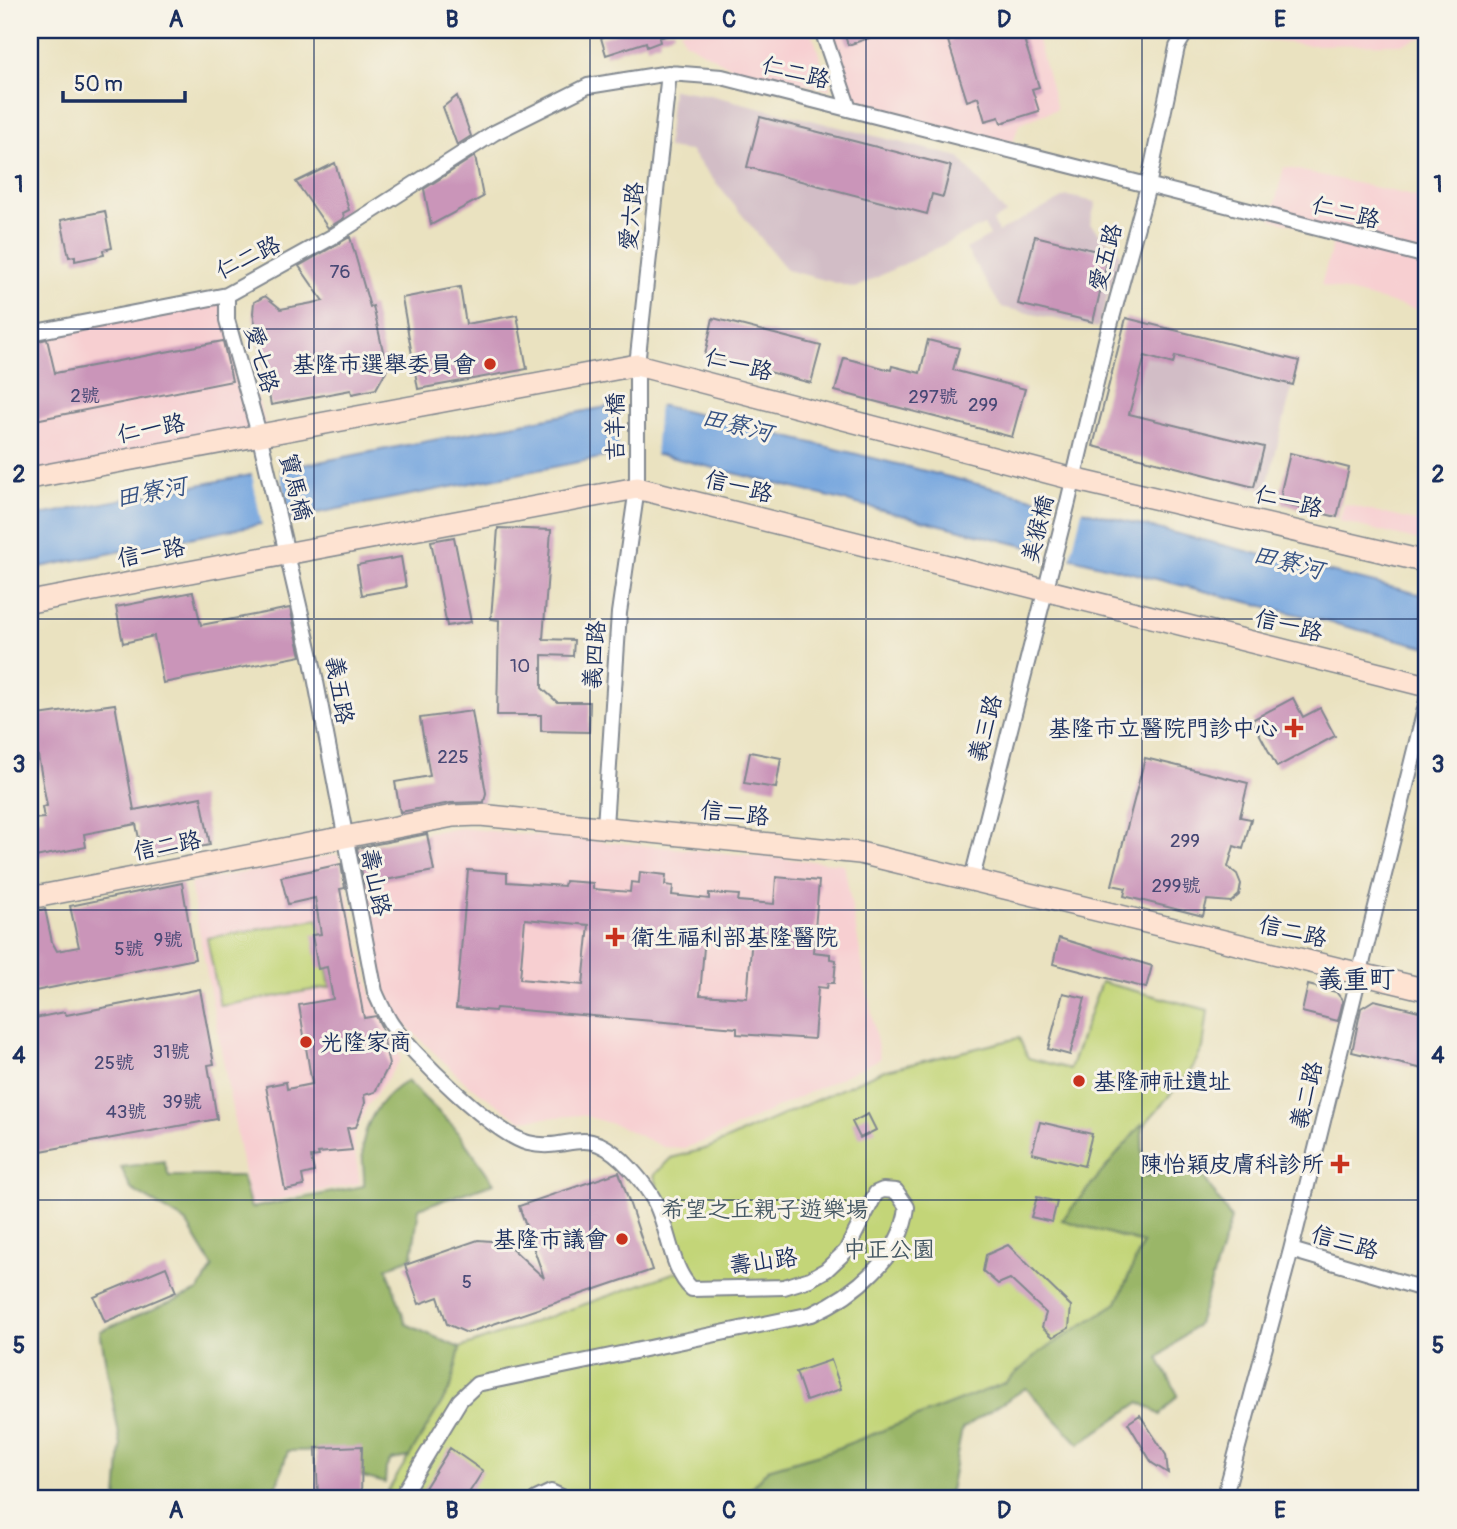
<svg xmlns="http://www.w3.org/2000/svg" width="1457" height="1529" font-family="Pangolin,'LXGW WenKai TC',sans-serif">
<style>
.built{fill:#f7cfd1}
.industrial{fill:#d2bdc6;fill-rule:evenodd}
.green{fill:#c3d578;stroke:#6f826b;stroke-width:2}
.forest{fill:#9ab668;stroke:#5a7263;stroke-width:2}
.water{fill:#73a4de;stroke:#476a9e;stroke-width:2}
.pier{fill:#eae2c0}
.building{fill:#ca95b9;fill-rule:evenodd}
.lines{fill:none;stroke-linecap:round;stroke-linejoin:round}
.street-casing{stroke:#82888f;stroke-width:18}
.secondary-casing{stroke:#82888f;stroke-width:24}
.street{stroke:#fff;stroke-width:14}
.secondary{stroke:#fee3d2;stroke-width:21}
.grid{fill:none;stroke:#1b2f5e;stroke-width:2;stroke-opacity:0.55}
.poi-dot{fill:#c8321e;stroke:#f7f3e8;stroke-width:2.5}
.labels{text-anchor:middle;stroke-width:6;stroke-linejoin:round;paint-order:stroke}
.number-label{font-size:19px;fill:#474875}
.street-label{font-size:23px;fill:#1b2f5e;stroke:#f7f3e8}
.poi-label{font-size:23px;fill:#1b2f5e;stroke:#f7f3e8;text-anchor:end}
.park-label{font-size:23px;fill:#455864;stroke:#f7f3e8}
.water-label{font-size:24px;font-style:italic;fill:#355284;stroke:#f7f3e8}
.quarter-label{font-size:26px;fill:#1b2f5e;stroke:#f7f3e8}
.neatline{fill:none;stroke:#1b2f5e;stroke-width:2.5}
.grid-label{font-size:23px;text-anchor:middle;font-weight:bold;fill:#1b2f5e}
</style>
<rect width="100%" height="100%" fill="#f7f3e8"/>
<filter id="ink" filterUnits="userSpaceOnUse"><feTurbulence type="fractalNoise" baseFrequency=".0143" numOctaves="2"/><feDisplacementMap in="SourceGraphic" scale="14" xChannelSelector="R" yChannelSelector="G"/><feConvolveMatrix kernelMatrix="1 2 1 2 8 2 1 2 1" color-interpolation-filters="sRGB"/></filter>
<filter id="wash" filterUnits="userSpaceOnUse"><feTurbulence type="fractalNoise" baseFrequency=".00686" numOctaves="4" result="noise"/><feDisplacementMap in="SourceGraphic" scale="28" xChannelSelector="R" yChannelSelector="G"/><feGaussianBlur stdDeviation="1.57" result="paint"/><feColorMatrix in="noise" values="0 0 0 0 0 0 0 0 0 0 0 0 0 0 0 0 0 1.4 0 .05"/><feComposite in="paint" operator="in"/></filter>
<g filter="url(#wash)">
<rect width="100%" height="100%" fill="#eae2c0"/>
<path class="built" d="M680,30H811L831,90L734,69L684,41Z
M830,30H1035L1057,109L1019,124L1013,142L964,135L853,98Z
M1225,30H1427V36L1402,44L1310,45L1225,37Z
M1284,167L1427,199V312L1321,285L1335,235L1271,219Z
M227,295L267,430L30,478V333Z
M1344,504L1427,524V543L1339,521Z
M461,828L844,864L880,1059L708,1140L684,1148L663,1147L619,1126L582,1115L520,1120L467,1084L399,1019L385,989L361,885L433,871L427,832Z
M338,854L371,994L401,1059L366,1108L353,1139L360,1183L250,1205L190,883Z"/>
<path class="industrial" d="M672,89L710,95L959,157L1006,214L993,221L998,232L1067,196L1096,202L1090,224L1121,254L1098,328L1001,307L966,249L990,236L984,225L855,288L787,270L690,151L667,148ZM760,117L951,166L943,197L932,194L927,214L747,167Z
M1126,318L1299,361L1266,490L1093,446Z"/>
<path class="green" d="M318,919L330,987L220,1006L207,938Z
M1101,982L1208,1010L1203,1048L1190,1072L1062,1220L1143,1243L1117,1303L1040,1352L1005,1383L830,1451L768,1469L741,1499H383L451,1387L460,1348L685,1269L654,1175L671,1158L708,1148L882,1071L1019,1038L1028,1058L1070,1069Z"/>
<path class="forest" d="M407,1081L454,1127L494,1183L419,1208L412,1257L387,1268L406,1324L460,1348L451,1387L409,1457L391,1460L386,1468L385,1483L363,1477L347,1450L288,1451L272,1499H117L121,1446L100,1331L198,1291L213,1267L186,1222L131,1189L121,1167L164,1161L169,1176H242L251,1208L364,1186C365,1172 361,1156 363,1142C368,1115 385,1094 407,1081Z
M1142,1124L1143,1176L1198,1168L1231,1219L1198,1324L1158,1358L1178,1395L1160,1415L1140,1402L1079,1444L1026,1388L962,1429L950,1491L928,1499H741L768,1469L830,1451L1005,1383L1040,1352L1117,1303L1143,1243L1062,1220Z"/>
<path class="water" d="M622,404L664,406L1427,596V647L662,455L620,454L30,569V517Z"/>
<path class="pier" d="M621,401L659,402L655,459L617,457Z
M279,465L289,521L262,526L251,470Z
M1052,500L1083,507L1070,560L1039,553Z"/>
<g id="blocks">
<path class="building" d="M626,30H674V33L659,38L660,42L647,47L646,42L606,55L601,38Z
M843,30H887V32L848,45Z
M971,30H1021L1039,87L1032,89L1039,111L1001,123L999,117L985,121L978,97L967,101L948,41L952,40L951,36Z
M457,96L471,136L457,145L443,107Z
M760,117L951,166L943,197L932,194L927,214L747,167Z
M475,156L483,197L431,225L424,189Z
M335,163L349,210L343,213L344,218L328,228L296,182Z
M105,211L112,248L103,250L104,255L75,261V256L69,257L61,220Z
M1035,236L1109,254L1093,322L1018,304Z
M350,237L370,307L373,306L387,369L376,389L352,394L351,390L271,405L253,313L254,302L265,296L281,309L323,301L299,266Z
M460,287L466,324L517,315L527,369L418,389L402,298Z
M713,318L821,346L811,383L705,355Z
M1126,318L1299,361L1293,385L1175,356L1173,364L1145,356L1129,414L1264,447L1254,487L1093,446Z
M47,339L55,373L223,341L232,381L30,421V343Z
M928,340L959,348L953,370L1025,389L1012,437L835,391L844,358L891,370L892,366L920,373Z
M1290,453L1349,468L1337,517L1283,504L1281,491Z
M498,528L551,530L543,639L574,640L573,656L542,655V688L557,702H590L589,732L541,731V715H497L499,620L491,619Z
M454,537L471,622L447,626L431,541Z
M401,557L406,587L362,595L357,565Z
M193,592L201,625L290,608L301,656L163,683L154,636L123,643L116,607Z
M1293,698L1303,717L1320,708L1335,736L1277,767L1252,720Z
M115,704L134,810L201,797L210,845L143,858L136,824L84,834L86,847L30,858V819L44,818L42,807L47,806L31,716Z
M472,711L486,793L484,802L451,803L400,812L395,782L430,776L420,718Z
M750,752L781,758L776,788L744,783Z
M1145,758L1248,783L1240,817L1251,819L1243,849L1234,846L1228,867L1237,874L1241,884L1239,895L1231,902L1207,900L1203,916L1124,896L1126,888L1112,885Z
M427,834L434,871L364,884L357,848Z
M341,864L345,888L340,889L364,1018L376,1016L381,1026L389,1065L375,1092L364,1095L365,1103L356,1127L347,1128L352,1150L318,1153L319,1156L311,1157L314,1172L302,1175L304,1186L285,1190L266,1086L286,1082L287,1089L312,1084L299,1005L333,999L327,967L318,969L312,935L321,934L315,898L288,904L281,877Z
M468,870L507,873V882L564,886L565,881L593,883V889L630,892L631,882L639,883L640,872L666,875L665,885L673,886L672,895L709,899V893L739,895L738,901L774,904L776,877L819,881L813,952L830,954V959L836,960L834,983H828L827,988L818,987L814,1039L737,1034V1028L496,1008L495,1011L456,1008ZM525,919L589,925L583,985L520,979ZM705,935L752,936L747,998L700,995Z
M182,883L195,959L30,992V912L45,909L52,942L57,951L79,947L70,906Z
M1059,938L1152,966L1146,988L1053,964Z
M1308,985L1336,992L1343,1001L1338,1021L1302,1012Z
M200,989L214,1064L208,1065L217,1119L30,1153V1019L65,1012L66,1015Z
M1063,993L1085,998L1070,1055L1048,1049Z
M1374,1000L1427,1013V1070L1352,1052L1361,1008Z
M868,1114L876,1130L860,1138L852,1122Z
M1040,1122L1092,1134L1084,1166L1032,1153Z
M619,1172L652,1270L467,1333L447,1324L438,1297L419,1304L405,1265L478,1240L505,1242L544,1278L519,1206Z
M1037,1197L1057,1202L1052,1222L1031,1217Z
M1008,1245L1071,1306L1069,1328L1053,1337L1042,1327L1046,1313L1010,1279L998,1284L983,1271L986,1255Z
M166,1267L176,1292L105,1322L94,1297Z
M831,1360L841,1389L806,1401L796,1372Z
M1140,1415L1166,1455L1168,1473L1152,1463L1128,1423Z
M362,1446L361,1499H318L316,1448Z
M450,1448L483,1471L465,1499H418Z"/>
</g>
</g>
<g filter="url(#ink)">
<use href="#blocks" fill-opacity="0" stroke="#82888f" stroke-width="2"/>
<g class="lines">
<g class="street-casing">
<path id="street" d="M822,30L849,109
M227,295V320L259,434L312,661L375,992C380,1003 385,1015 392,1025C412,1054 494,1134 528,1143C569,1153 582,1123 622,1160C635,1173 653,1194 659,1211C669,1235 673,1272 692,1289L784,1287L810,1279L826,1270L846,1251L876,1193L883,1190L896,1191L907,1207C902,1257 853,1295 812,1314L477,1384L460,1400L400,1499
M30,333L227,295L332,237L494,133L588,86L669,73L722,77L1427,256
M605,826L619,613L637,488V365L669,73
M972,878L1068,502L1106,340L1148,186L1177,47L1187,30
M1291,1250L1427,1290
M536,1499L551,1492L566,1499
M1224,1499L1291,1250L1427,701"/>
</g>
<g class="secondary-casing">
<path id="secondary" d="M30,478L637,365L1073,479L1427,562
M30,602L637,488L1427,686
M30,898L453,816L480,815L860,853L1427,990"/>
</g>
<use href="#street" class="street"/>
<use href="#secondary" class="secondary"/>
</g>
</g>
<path class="grid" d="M314,30V1499M590,30V1499M866,30V1499M1142,30V1499M30,329H1427M30,619H1427M30,910H1427M30,1200H1427"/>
<g class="poi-dot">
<circle cx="490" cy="364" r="7"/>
<path d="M1290.5 717.5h7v7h7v7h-7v7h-7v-7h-7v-7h7z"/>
<path d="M611.5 926.5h7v7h7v7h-7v7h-7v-7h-7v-7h7z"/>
<circle cx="306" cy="1042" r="7"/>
<circle cx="1079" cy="1081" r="7"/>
<path d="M1336.5 1153.5h7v7h7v7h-7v7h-7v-7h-7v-7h7z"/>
<circle cx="622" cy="1239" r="7"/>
</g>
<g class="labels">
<g class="number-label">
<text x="340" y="278">76</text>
<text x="85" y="402">2號</text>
<text x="933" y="403">297號</text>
<text x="983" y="411">299</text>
<text x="520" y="672">10</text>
<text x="453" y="763">225</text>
<text x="1185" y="847">299</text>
<text x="1176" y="892">299號</text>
<text x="168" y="946">9號</text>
<text x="129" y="955">5號</text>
<text x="171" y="1058">31號</text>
<text x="114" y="1069">25號</text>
<text x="182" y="1108">39號</text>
<text x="126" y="1118">43號</text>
<text x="467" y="1288">5</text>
</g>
<g class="street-label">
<text transform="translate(796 72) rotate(14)" y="8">仁二路</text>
<text transform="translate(1346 212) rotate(14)" y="8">仁二路</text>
<text transform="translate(631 216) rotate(-84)" y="8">愛六路</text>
<text transform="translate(248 257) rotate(-26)" y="8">仁二路</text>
<text transform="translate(1105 257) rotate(-75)" y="8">愛五路</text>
<text transform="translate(262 359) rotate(74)" y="8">愛七路</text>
<text transform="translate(739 364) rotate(14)" y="8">仁一路</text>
<text transform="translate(615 427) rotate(-90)" y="8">吉羊橋</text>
<text transform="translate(151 428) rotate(-11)" y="8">仁一路</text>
<text transform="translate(739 486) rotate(14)" y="8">信一路</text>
<text transform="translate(296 487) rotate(76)" y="8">寶馬橋</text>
<text transform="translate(1289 501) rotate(14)" y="8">仁一路</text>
<text transform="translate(1037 529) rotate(-76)" y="8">美猴橋</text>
<text transform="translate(151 552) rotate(-11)" y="8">信一路</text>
<text transform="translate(1289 625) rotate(14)" y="8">信一路</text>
<text transform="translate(594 655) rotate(-86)" y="8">義四路</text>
<text transform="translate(340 690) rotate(80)" y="8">義五路</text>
<text transform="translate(985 728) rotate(-75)" y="8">義三路</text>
<text transform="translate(735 813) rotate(6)" y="8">信二路</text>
<text transform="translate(167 845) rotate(-11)" y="8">信二路</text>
<text transform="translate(376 882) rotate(78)" y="8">壽山路</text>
<text transform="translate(1293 931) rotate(13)" y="8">信二路</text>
<text transform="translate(1306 1095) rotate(-76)" y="8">義二路</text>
<text transform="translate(1345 1242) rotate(16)" y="8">信三路</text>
<text transform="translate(763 1261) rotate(-8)" y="8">壽山路</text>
</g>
<g class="poi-label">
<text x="476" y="372">基隆市選舉委員會</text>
<text x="1278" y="736">基隆市立醫院門診中心</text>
<text x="631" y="945" text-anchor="start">衛生福利部基隆醫院</text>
<text x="320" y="1050" text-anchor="start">光隆家商</text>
<text x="1093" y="1089" text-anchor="start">基隆神社遺址</text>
<text x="1324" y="1172">陳怡穎皮膚科診所</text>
<text x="608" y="1247">基隆市議會</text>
</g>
<g class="park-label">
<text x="765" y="1217">希望之丘親子遊樂場</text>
<text x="889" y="1257">中正公園</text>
</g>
<g class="water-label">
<text transform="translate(737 425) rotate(14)" y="8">田寮河</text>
<text transform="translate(151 492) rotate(-11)" y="8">田寮河</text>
<text transform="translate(1288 562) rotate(14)" y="8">田寮河</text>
</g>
<g class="quarter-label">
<text x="1356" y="988">義重町</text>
</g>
</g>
<rect width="1457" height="1529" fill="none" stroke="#f7f3e8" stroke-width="77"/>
<path d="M63 91v10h122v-10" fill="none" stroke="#1b2f5e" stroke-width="3.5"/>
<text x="74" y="91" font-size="21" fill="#1b2f5e" stroke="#f7f3e8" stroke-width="5" paint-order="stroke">50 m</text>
<rect x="38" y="38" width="1380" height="1452" class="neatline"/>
<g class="grid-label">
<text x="176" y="27">A</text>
<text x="452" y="27">B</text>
<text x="729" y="27">C</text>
<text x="1004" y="27">D</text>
<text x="1280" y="27">E</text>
<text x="19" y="192">1</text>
<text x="1438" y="192">1</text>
<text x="19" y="482">2</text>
<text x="1438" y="482">2</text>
<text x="19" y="772">3</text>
<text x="1438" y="772">3</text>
<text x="19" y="1063">4</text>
<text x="1438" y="1063">4</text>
<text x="19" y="1353">5</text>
<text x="1438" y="1353">5</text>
<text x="176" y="1518">A</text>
<text x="452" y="1518">B</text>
<text x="729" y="1518">C</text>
<text x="1004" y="1518">D</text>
<text x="1280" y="1518">E</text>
</g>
</svg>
